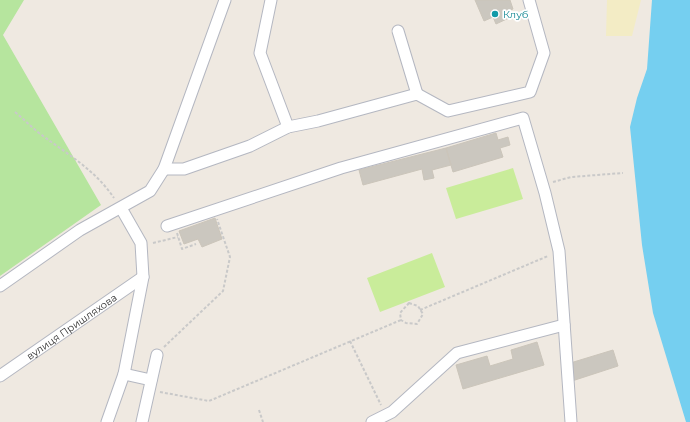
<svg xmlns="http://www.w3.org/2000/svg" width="690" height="422" font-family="Montserrat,sans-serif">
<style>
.green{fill:#b6e59e}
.sand{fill:#f3ecc5}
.pitch{fill:#c9ec9a}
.water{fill:#75cff0}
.building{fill:#cbc7bf;stroke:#cbc5ba}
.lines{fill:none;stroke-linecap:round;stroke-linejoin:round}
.minor-casing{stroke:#b4b7c1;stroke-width:13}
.path{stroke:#c9c9c9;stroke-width:2;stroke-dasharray:3 2;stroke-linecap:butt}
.minor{stroke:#fff;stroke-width:11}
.culture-dot{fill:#0f9aa8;stroke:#fff;stroke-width:1.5}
.labels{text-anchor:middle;stroke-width:3.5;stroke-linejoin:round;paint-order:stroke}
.culture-label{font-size:10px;fill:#0d838f;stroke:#fff;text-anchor:start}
.street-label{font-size:10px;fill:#2e2e2e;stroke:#fff}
</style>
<rect width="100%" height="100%" fill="#efe9e1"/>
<path class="green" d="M0,0H24L3,35L101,205L0,276Z"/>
<path class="sand" d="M607,0H641L632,36H606Z"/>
<path class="pitch" d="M513,168L523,199L456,219L446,188Z
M432,253L445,287L380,312L367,278Z"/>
<path class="water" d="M652,0H690V422H686L653,313L642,245L630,127L637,98L647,69Z"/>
<path class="building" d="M475,0H510L513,9L508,11L511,17L496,24L493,17L484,21Z
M496,133L498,140L508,137L510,145L500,148L503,157L453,172L446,148Z
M446,148L451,165L432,170L434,178L424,180L422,169L363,185L359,170Z
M215,218L222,239L202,247L198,239L184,244L179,231Z
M537,342L544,365L463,389L456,365L487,356L490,366L513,359L511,350Z
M613,350L618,366L572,381L567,364Z"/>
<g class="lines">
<g class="minor-casing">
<g id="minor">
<path d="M271,0L260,53L288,127"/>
<path d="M398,31L417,94"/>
<path d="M164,169H184L250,146L288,127L318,121L417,94L448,111L530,92L544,53L529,0"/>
<path d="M167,226L341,168L523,118L545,193L559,251L571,422"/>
<path d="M0,286L80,230L150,191L164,169L225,0"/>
<path d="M124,374L151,380"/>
<path id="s1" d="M0,376L143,277"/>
<path d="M107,422L124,374L143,277L141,243L121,208"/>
<path d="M142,422L157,355"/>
<path d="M372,422L392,412L457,353L564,325"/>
</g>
</g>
<path class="path" d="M15,112C25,120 33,129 43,136C69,155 96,171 114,198
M553,182L571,177L623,173
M177,233L182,249L196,244
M153,243L178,237
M409,303L418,306L423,314L417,324L406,323L401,320L400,313Z
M420,310L548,256
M350,341L381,405
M164,347L223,291L230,257L217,219
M160,392L209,401L401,320
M259,410L263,422"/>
<use href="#minor" class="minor"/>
</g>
<circle class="culture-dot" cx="495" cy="14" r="4"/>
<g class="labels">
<g class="culture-label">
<text x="503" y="18">Клуб</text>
</g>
<g class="street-label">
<text dy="4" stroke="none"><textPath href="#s1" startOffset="87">вулиця Пришляхова</textPath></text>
</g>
</g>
</svg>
